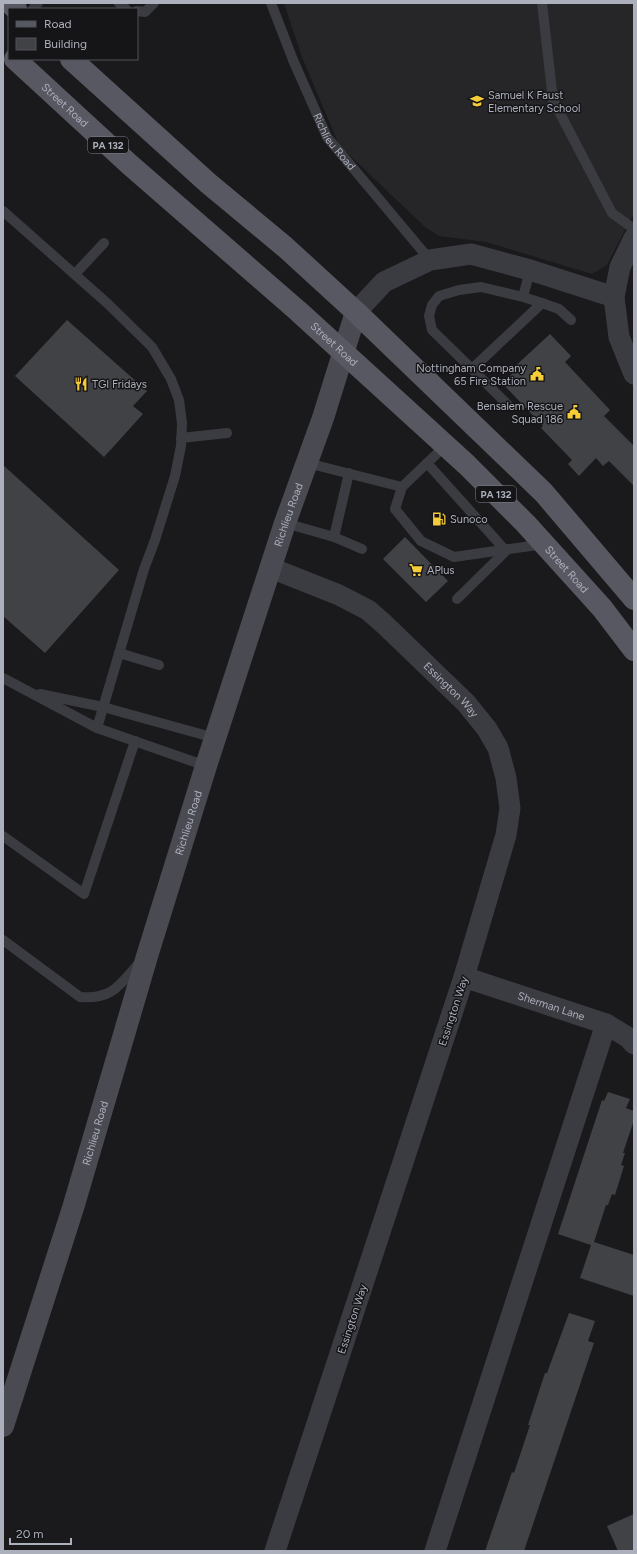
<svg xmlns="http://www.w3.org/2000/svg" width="637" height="1554" font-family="Figtree,sans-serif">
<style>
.built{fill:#262629}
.building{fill:#414246}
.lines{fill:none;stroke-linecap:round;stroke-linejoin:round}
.service{stroke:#3b3b42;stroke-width:10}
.minor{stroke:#3b3b42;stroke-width:21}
.secondary{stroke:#494a52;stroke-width:22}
.primary{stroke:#575861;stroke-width:22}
.labels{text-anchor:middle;stroke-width:3;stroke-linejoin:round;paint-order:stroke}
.shield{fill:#151517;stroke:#7f818a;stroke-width:1}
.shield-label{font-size:10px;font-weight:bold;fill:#acafbc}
.poi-label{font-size:11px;fill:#acafbc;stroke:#151517;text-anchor:start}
.street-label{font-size:11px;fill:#acafbc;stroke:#151517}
</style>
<rect width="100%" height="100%" fill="#1a1a1c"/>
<path class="built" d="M284,3H634V213L607,265L592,274L486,242L439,236L425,227L339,145L302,57Z"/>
<path class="building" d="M67,320L147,391L133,406L143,414L104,457L15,376Z
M550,334L571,356L565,362L610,410L604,416L634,446V486L609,461L603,466L596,458L579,476L568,464L572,460L541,428L543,426L502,383L512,374L510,371Z
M3,465L119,570L45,653L3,616Z
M405,537L448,581L426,602L383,559Z
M608,1092L630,1099L626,1108L634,1111V1120L623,1153H625L621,1165L624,1166L615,1195L612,1194L608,1205H606L594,1242L634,1255V1296L580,1278L591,1245L558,1234L602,1100L604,1101Z
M569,1313L595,1321L588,1341L594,1343L524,1551H485L512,1472L514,1473L530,1425H528L545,1373H547Z
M634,1514V1551H618L607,1526Z"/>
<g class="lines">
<g class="service">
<path d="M119,3L126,9"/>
<path id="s1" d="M271,3L293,60L327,137L430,260"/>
<path d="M542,3L553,100L612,213L634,229"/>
<path d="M33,9L38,3"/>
<path d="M137,11L145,12L154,3"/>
<path d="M3,211L107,303L152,347L171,379L179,400L182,423L181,446L175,476L155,540L144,569L97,728"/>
<path d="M75,274L104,243"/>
<path d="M523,297L481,287L459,290L439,296L432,305L429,316L432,330L472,369L542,303L523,297L530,270"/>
<path d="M542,303L559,309L571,320"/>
<path d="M472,369L508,405"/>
<path d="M181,438L227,433"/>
<path d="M307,463L402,487L445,446"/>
<path d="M427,463L506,551L457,599"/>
<path d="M402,487L395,509L421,541L454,557L544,544"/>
<path d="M285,523L334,537L362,549"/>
<path d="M334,537L349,473"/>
<path d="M119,653L159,665"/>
<path d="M3,678L97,728L206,766"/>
<path d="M40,694L103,707L215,738"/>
<path d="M3,836L84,894L135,741"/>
<path d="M3,940L80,997C113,1000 120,984 140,962"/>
</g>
<g class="minor">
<path d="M634,238L620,267L614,297L619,337L634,374"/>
<path d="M356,312L384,282L430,260L471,254L530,270L614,297"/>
<path id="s2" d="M271,568L339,595L368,610L384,624L466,703L487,729L498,748L506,778L510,808L506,835L464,977L275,1551"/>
<path id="s3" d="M464,977L606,1024L629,1038L634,1044"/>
<path d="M435,1551L606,1024"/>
</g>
<path class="secondary" id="s4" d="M3,1426L73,1208L148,953L206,766L285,523L323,418L356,312"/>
<g class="primary">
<path d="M10,3L16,9"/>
<path id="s5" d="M15,59L129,164L298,311L467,465L526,524L602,608L634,650"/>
<path d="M71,59L208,183L285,247L356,312L544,493L634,599"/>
</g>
</g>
<defs>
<g id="school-bare" transform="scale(1.08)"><path d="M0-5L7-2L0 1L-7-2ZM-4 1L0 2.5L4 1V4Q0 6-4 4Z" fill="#f6cc38" stroke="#151517" stroke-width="2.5" paint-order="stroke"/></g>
<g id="civic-bare" transform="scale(1.08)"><path d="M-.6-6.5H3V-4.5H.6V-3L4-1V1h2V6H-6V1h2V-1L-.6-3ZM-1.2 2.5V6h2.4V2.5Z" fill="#f6cc38" stroke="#151517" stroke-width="2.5" paint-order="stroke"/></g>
<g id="restaurant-bare" transform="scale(1.08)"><path d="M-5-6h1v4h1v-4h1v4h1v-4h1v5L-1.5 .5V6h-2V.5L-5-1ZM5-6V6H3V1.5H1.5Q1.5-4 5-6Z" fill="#f6cc38" stroke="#151517" stroke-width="2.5" paint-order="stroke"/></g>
<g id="fuel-bare" transform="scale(1.08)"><path d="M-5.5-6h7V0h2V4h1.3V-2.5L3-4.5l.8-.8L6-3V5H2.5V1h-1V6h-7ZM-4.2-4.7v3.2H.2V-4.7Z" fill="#f6cc38" stroke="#151517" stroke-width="2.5" paint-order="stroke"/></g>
<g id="supermarket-bare" transform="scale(1.08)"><path d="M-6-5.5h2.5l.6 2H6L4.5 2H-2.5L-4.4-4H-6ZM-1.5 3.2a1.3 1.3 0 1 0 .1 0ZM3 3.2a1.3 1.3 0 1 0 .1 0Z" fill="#f6cc38" stroke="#151517" stroke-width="2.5" paint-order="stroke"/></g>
</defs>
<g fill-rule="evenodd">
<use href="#school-bare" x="477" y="101"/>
<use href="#civic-bare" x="537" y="374"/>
<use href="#restaurant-bare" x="81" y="384"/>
<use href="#civic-bare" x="574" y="412"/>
<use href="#fuel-bare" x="439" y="519"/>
<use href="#supermarket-bare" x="416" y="570"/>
</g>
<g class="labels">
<g class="shield">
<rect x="88" y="137" width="40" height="16" rx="3"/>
<rect x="476" y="486" width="40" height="16" rx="3"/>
</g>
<g class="shield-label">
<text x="108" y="149">PA 132</text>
<text x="496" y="498">PA 132</text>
</g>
<g class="poi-label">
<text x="488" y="99">Samuel K Faust<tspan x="488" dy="13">Elementary School</tspan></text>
<text x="526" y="372" text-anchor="end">Nottingham Company<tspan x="526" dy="13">65 Fire Station</tspan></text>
<text x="92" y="388">TGI Fridays</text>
<text x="563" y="410" text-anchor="end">Bensalem Rescue<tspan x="563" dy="13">Squad 186</tspan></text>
<text x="450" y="523">Sunoco</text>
<text x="427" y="574">APlus</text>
</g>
<g class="street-label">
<text dy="4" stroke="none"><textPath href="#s5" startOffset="68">Street Road</textPath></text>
<text dy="4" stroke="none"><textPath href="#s1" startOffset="153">Richlieu Road</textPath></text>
<text dy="4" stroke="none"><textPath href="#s5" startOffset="428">Street Road</textPath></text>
<text dy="4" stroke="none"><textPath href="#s4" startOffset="955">Richlieu Road</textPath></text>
<text dy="4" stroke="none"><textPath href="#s5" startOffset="752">Street Road</textPath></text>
<text dy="4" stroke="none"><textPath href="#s2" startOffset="221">Essington Way</textPath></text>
<text dy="4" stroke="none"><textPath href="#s4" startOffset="631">Richlieu Road</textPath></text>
<text dy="4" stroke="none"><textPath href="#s3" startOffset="92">Sherman Lane</textPath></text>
<text transform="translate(453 1011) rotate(-72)" y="4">Essington Way</text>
<text dy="4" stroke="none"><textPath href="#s4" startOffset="307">Richlieu Road</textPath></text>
<text transform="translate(352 1319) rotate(-72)" y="4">Essington Way</text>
</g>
</g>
<rect width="637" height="1554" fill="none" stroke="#acafbc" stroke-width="8"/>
<rect x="8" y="8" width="130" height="52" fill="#151517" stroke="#515359"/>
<rect x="16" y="21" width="20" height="6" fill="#575861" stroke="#515359"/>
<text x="44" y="28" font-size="12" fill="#acafbc">Road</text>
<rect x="16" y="38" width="20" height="12" fill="#414246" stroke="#515359"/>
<text x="44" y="48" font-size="12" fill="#acafbc">Building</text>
<path d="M10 1538v6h61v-6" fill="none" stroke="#acafbc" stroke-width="2"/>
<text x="16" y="1538" font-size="12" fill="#acafbc" stroke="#151517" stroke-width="3" paint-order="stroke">20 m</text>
</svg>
